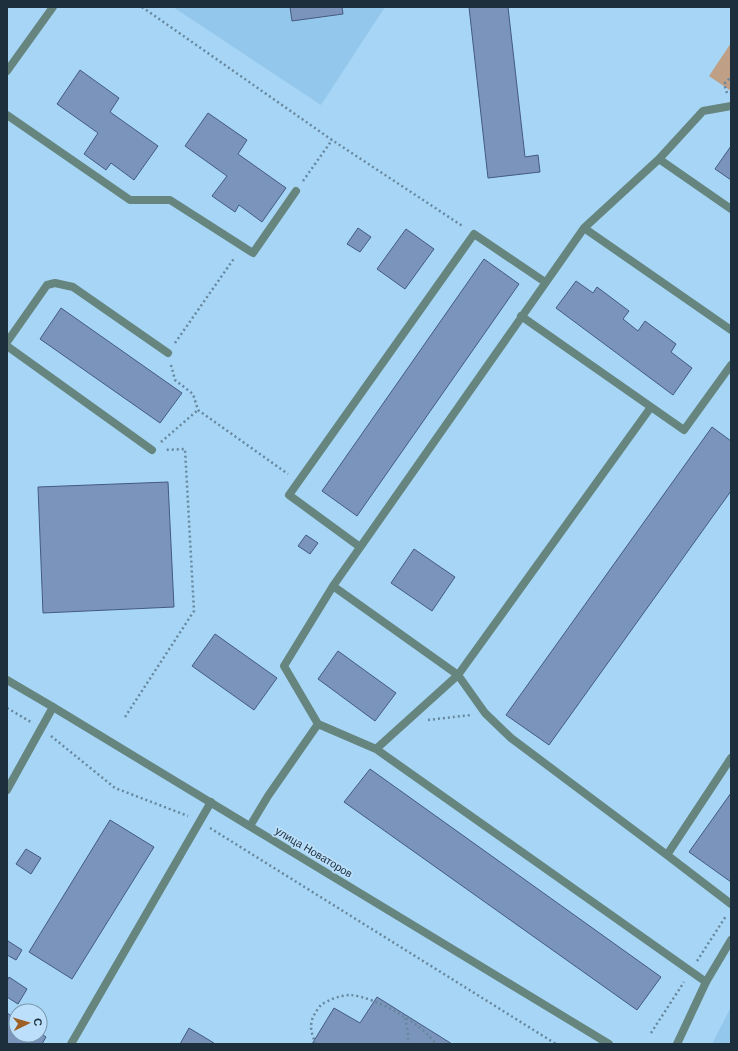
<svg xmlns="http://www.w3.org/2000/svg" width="738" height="1051" font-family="'DM Sans',sans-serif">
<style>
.built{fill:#93c8ec}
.green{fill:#bf9f86}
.building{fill:#7b94bc;stroke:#445b80}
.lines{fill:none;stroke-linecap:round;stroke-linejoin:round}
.path{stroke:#66879e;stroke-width:2.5;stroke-dasharray:2 3;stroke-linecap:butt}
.service{stroke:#65857e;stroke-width:8}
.minor{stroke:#65857e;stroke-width:8}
.tertiary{stroke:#65857e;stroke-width:8}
.labels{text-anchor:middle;stroke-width:3.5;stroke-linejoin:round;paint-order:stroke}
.street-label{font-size:11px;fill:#1d2f3c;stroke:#bce0fb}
</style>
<rect width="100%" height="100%" fill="#a6d5f5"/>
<path class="built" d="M173,7H385L321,105Z
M731,1007V1044H712Z"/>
<path class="green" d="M731,43V91L709,76Z"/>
<path class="building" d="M290,7H342L343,14L292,21Z
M469,7H508L525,157L538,155L540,172L488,178Z
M80,70L119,98L110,112L158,146L134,180L111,163L106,170L84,154L98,133L57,104Z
M208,113L247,140L238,154L286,188L262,222L239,205L235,212L212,196L227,176L185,146Z
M731,146V180L715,169Z
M358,228L371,237L360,252L347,244Z
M406,229L434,249L405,289L377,269Z
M484,259L519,284L357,516L322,491Z
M576,281L593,293L597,287L629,311L623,319L638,331L645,321L676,344L671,352L692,368L673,395L556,308Z
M61,308L182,393L160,423L40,339Z
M712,427L731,441V491L549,745L506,715Z
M168,482L174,607L43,613L38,487Z
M306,535L318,543L310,554L298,546Z
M414,549L455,577L432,611L391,583Z
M215,634L277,678L254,710L192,666Z
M338,651L396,693L375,721L318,679Z
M370,769L661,977L637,1010L344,802Z
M731,793V882L689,852Z
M110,820L154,847L72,979L29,952Z
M26,849L41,858L31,874L16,864Z
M8,941L22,950L16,960L7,955V942Z
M9,977L27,989L18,1004L7,997V981Z
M377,997L452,1044H312L334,1008L360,1023Z
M7,1013L16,1019V1035H40V1033L46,1037L42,1044H7Z
M189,1028L214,1043L213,1044H180Z"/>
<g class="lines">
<path class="path" d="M142,7L332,140L464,227
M727,93L724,84L731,77
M303,181L332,140
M175,343L235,257
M171,365L175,380L193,394L198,410L288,474
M161,442L198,410
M7,708L31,722
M125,717L194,611L185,449L164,450
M428,720L471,715
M51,736L115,788L188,816
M210,828L556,1044
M697,961L726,916
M405,1018L408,1033V1044
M651,1033L684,982
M316,1044C311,1033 308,1023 316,1012C317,1010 319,1007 321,1005C328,1000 341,995 350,995C376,997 421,1023 436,1044"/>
<path class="service" d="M7,71L53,7
M7,115L130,200H170L253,253L296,191
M659,159L731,209
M584,228L659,159L703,111L731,106
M521,316L684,430L731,365
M7,342L47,285L55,283L73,287L168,353
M7,346L152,450
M360,547L289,495L474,234L545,282
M333,586L458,675L651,407
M318,724L376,749L706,982
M376,749L458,675L485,713L511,738L667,855
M731,758L667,855L731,904
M7,790L53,707
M250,826L268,796L318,724L284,666L333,586L584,228L731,330
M71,1044L211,802"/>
<path class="minor" d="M677,1044L706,982L731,940"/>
<path class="tertiary" d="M7,680L53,707L609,1044"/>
</g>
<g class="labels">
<g class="street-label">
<text transform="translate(314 852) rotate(31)" y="4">улица Новаторов</text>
</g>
</g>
<rect width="738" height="1051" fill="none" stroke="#1d2f3c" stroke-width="16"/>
<g transform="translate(28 1023) rotate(85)"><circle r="19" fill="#bce0fb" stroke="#7c99af"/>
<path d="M0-3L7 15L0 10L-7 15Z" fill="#9f6027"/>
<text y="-6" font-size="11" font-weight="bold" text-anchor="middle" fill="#1d2f3c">С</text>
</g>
</svg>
